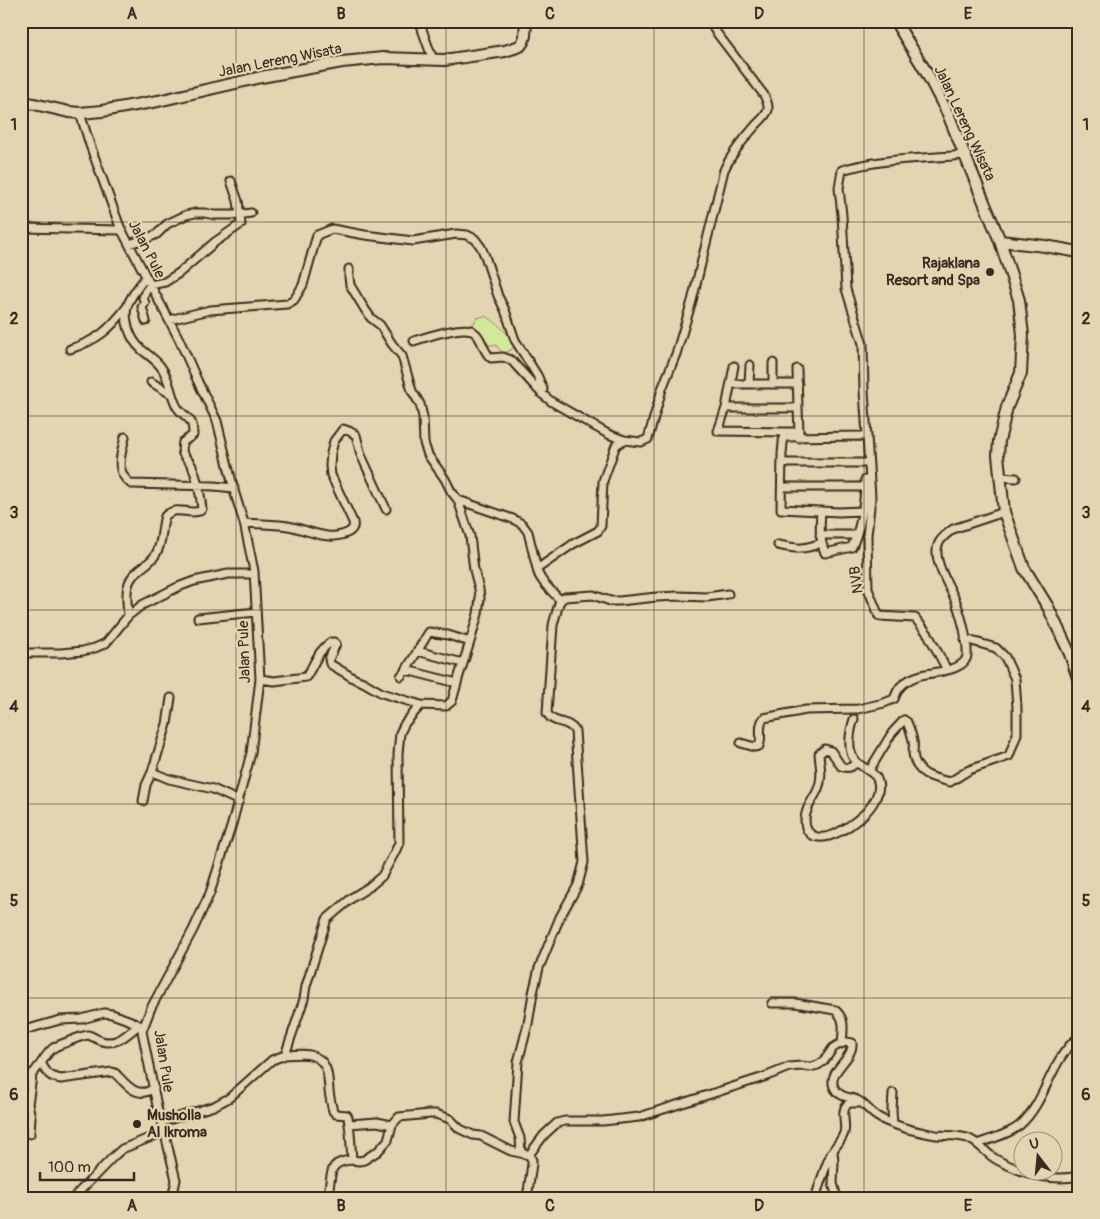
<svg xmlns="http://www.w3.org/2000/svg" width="1100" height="1219" font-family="Pangolin,sans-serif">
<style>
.green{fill:#d4e89c;stroke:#88895d}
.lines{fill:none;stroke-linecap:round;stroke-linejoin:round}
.street-casing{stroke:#3b2a1e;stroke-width:11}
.secondary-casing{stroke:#3b2a1e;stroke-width:14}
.street{stroke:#e5d4b1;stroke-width:7}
.secondary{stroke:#e5d4b1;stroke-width:10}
.grid{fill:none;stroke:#3b2a1e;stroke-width:1;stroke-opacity:0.55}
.poi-dot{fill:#3b2a1e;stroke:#e5d4b1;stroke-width:2}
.labels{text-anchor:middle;stroke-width:4.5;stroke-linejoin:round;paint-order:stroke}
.street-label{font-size:15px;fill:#3b2a1e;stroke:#e5d4b1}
.poi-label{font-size:15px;font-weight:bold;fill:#3b2a1e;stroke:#e5d4b1;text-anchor:end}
.neatline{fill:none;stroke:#3b2a1e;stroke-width:2}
.grid-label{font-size:16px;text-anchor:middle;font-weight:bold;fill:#3b2a1e}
</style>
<rect width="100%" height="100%" fill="#e5d4b1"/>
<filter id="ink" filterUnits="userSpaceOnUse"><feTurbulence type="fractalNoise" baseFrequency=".02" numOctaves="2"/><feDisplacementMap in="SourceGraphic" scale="10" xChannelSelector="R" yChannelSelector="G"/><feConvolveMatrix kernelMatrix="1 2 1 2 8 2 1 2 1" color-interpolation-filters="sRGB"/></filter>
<g filter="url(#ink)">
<path class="green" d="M485,316C496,321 509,334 515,345L511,350L504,353L499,349L496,345H488L479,341L472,326L477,318Z"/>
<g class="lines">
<g class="street-casing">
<path id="street" d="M419,21L433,60
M80,113L90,145L120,227L179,339L198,382L217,421L235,494L244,523L254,571L260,679L251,753L232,824L210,893L193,930L151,1008L142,1031L159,1116L162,1122L176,1180L172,1198
M21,228L121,230
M129,244L148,238L157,234L167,224L186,215L195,213H205L214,215H237L251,213
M169,320L210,310L287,304L294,300L303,285L317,235L332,229L365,235L413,241L456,234L467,235L475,239L481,247L485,256L498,296L505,310L515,340L537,375L543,389L542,394
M146,321L142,307L145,303L143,298L145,292L150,285L165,282L179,273L215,242L241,224L238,201L231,181
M414,341C426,337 459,326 471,330C474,332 475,333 477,335C483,342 484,353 491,358L503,357L511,360L542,394L552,402L608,434L624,440L641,442L648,439L662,389L676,354L692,301L724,170C732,153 744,139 756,125C761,120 766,116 768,110C769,104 766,100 764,95L716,32L709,21
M70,349C98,340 109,330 127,307
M773,363V383
M734,366L726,408L718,431L784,432
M797,369L798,408
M151,382L171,394
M732,384H798
M749,384L750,365
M726,408H798L799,432
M125,437C121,455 114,471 131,484L214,486L234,488
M785,437L863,436
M799,438V432H784L782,454L781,509L839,512L862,511
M782,463H865
M999,477L1016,478
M782,487H865
M458,500L513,519L522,524L528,532L537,569
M821,511C820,526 819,538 825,553L852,547C861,526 865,503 865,480
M244,523C259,524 273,524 288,526C307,529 329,543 349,532C353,529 354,527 353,522L331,475L330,466L331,453L334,441L343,429L349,431L356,435L361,455L386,509
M820,535H856
M778,545C797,549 803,550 821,543
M560,600C552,591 539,581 537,569L573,544L598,531L601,526L603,481L616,445L624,440
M128,616C127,598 123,582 139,570C145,565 152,561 156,554C163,542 161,528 165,516C177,505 187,515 200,511L202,509C201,497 197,477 192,466C186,454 180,459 183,442L193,435C193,414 186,421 177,407C170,394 170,379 161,367C156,360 148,355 141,349C130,339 124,321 127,307C129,299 140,284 146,277
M198,618L256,612
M417,651L463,663
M21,652L25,653H61L83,651L95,648L106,643L128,616L142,605L178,587L194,581L228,574H254
M406,670L457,683
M947,670L928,634L915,618L879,616L868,589L867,536L871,497L864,391L863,344L846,289L842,215L839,188L842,170C882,158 923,159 964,155
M401,676L406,670L429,632L448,635L470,642
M260,679L274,681L306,677C315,664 317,651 331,642H334L336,644L329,659L330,664L355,679L363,682L382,693L421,705L446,706L452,701L459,676L470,642L478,614L480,598L479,589L474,570L470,536L458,500L451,491L445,479L428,455L424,443L423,417L420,404L412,391L402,356L392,344L380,325L371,318L364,308L350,285L349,277V269
M171,698L167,724L152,772L169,779L213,789L239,801
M854,719C850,731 846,751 856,762
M741,743L755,747L759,746C763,737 757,726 764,718L806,710L858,709L884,703L894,699C896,695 897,690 901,686C906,681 914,677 921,675C933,672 966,671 967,655C968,641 961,615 956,602C951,588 932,561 938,545C940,538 948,533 953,529L1004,512
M869,771L856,762C852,768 848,769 841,766L831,751L825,749L819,754C820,766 823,777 818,789C814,799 805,808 805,820C805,842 826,839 839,832C847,828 855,822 862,816C871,808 883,792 877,779C876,776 872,773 869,771L892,733L904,720L907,722C909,728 912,734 913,741C914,744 913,749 913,753C915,774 932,778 950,782L969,770L1009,756L1017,734V708L1015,679L1005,657L996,648L965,639
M143,801L146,785L152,772
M772,1003H795L835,1010C846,1019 843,1030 842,1043
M21,1031L60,1020L82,1019L104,1013L112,1014L131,1021L139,1025L141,1028
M285,1055C293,1055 302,1053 310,1055C329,1060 328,1076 329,1091C330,1098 331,1104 333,1111L336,1114L347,1115L348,1117L350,1132L352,1160C323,1162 335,1178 326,1198
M41,1063C47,1073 49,1077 61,1079L112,1072L115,1073C127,1085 137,1100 154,1088
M21,1083C27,1078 34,1074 38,1067C45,1059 48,1049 59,1045C65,1043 83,1035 88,1035C93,1036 97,1040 102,1041C118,1046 128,1033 139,1025
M893,1093L892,1110L893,1124
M162,1122L214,1106L229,1098L272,1060L285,1055L304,999L306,986L327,919L353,897L369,887L382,876L395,852L399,843L398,754L400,733L405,723L421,705
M349,1124L377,1122L392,1125
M30,1134L31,1117L28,1104L31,1084L32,1074
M977,1144C990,1139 1010,1134 1020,1125C1047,1101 1050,1059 1079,1037
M833,1151L834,1162L833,1183L837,1198
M521,1153L520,1138L514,1122L518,1062L528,1024L533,993L539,968L560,917L578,885L584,862L575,731C568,719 553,725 547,713L553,625L559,603L562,599L565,597L593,595L610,601H619L657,597L678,596L707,597L728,594
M529,1155L544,1135L557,1123L565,1121H603L639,1117L767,1076L789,1067L801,1066L810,1067L818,1065L824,1061L833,1048L838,1045L846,1042L852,1043C854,1059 827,1071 834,1087C838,1097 849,1097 857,1100C864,1103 868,1110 875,1115C883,1121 893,1124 902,1127C913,1131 925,1133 936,1135C946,1136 957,1135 967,1138C978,1142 985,1152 994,1158C1003,1164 1013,1167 1022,1171
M352,1160L359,1161L364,1160L378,1151L388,1140L392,1125L399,1117L430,1114H436L450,1119L460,1129L473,1135L481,1136L511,1151L529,1155L532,1160V1164L527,1198
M1025,1172C1043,1178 1060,1180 1079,1176
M73,1198L113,1157L122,1149L164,1132
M815,1198C820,1184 824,1170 830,1156C833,1148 841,1142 844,1133C847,1123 839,1110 849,1103H858"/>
</g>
<g class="secondary-casing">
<path id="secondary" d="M895,21L925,70L948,114L1000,241L1019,300L1023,335L1021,373L1007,407L999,441L998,455L1004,512L1024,568L1048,607L1070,654L1079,681
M21,101L69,112L80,113L102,111L158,101L261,77L342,62L383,58L444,60L505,51L520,46L523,42L525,36L526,21
M1000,241L1045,246L1079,252"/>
</g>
<use href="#street" class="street"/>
<use href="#secondary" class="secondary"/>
</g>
</g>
<path class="grid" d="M236,21V1198M446,21V1198M654,21V1198M864,21V1198M21,222H1079M21,416H1079M21,610H1079M21,804H1079M21,998H1079"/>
<g class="poi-dot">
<circle cx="990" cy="272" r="5"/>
<circle cx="137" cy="1124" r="5"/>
</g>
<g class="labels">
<g class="street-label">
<text transform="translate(280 60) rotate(-11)" y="5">Jalan Lereng Wisata</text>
<text transform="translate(965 123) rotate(65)" y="5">Jalan Lereng Wisata</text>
<text transform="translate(147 249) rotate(63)" y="5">Jalan Pule</text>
<text transform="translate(856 580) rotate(-97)" y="5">NVB</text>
<text transform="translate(244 652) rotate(-92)" y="5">Jalan Pule</text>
<text transform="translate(164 1061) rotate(81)" y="5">Jalan Pule</text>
</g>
<g class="poi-label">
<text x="980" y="268">Rajaklana<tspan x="980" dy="17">Resort and Spa</tspan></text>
<text x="147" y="1120" text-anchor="start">Musholla<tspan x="147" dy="17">Al Ikroma</tspan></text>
</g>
</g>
<rect width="1100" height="1219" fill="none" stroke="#e5d4b1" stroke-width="55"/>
<g transform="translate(1038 1156) rotate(344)"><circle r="24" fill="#e5d4b1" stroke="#a19076"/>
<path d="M0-4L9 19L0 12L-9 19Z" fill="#3b2a1e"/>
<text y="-8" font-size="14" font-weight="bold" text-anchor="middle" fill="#3b2a1e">U</text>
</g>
<path d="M40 1172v8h94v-8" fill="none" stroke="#3b2a1e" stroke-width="2.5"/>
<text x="48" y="1172" font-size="15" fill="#3b2a1e" stroke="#e5d4b1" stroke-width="4" paint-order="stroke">100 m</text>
<rect x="28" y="28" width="1044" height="1164" class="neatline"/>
<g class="grid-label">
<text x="132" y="19">A</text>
<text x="341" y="19">B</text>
<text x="550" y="19">C</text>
<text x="759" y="19">D</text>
<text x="968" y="19">E</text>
<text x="14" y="130">1</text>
<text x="1086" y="130">1</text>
<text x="14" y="324">2</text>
<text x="1086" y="324">2</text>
<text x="14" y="518">3</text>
<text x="1086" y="518">3</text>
<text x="14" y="712">4</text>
<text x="1086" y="712">4</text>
<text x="14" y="906">5</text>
<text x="1086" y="906">5</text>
<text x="14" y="1100">6</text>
<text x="1086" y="1100">6</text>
<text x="132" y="1211">A</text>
<text x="341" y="1211">B</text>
<text x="550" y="1211">C</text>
<text x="759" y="1211">D</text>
<text x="968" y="1211">E</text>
</g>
</svg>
